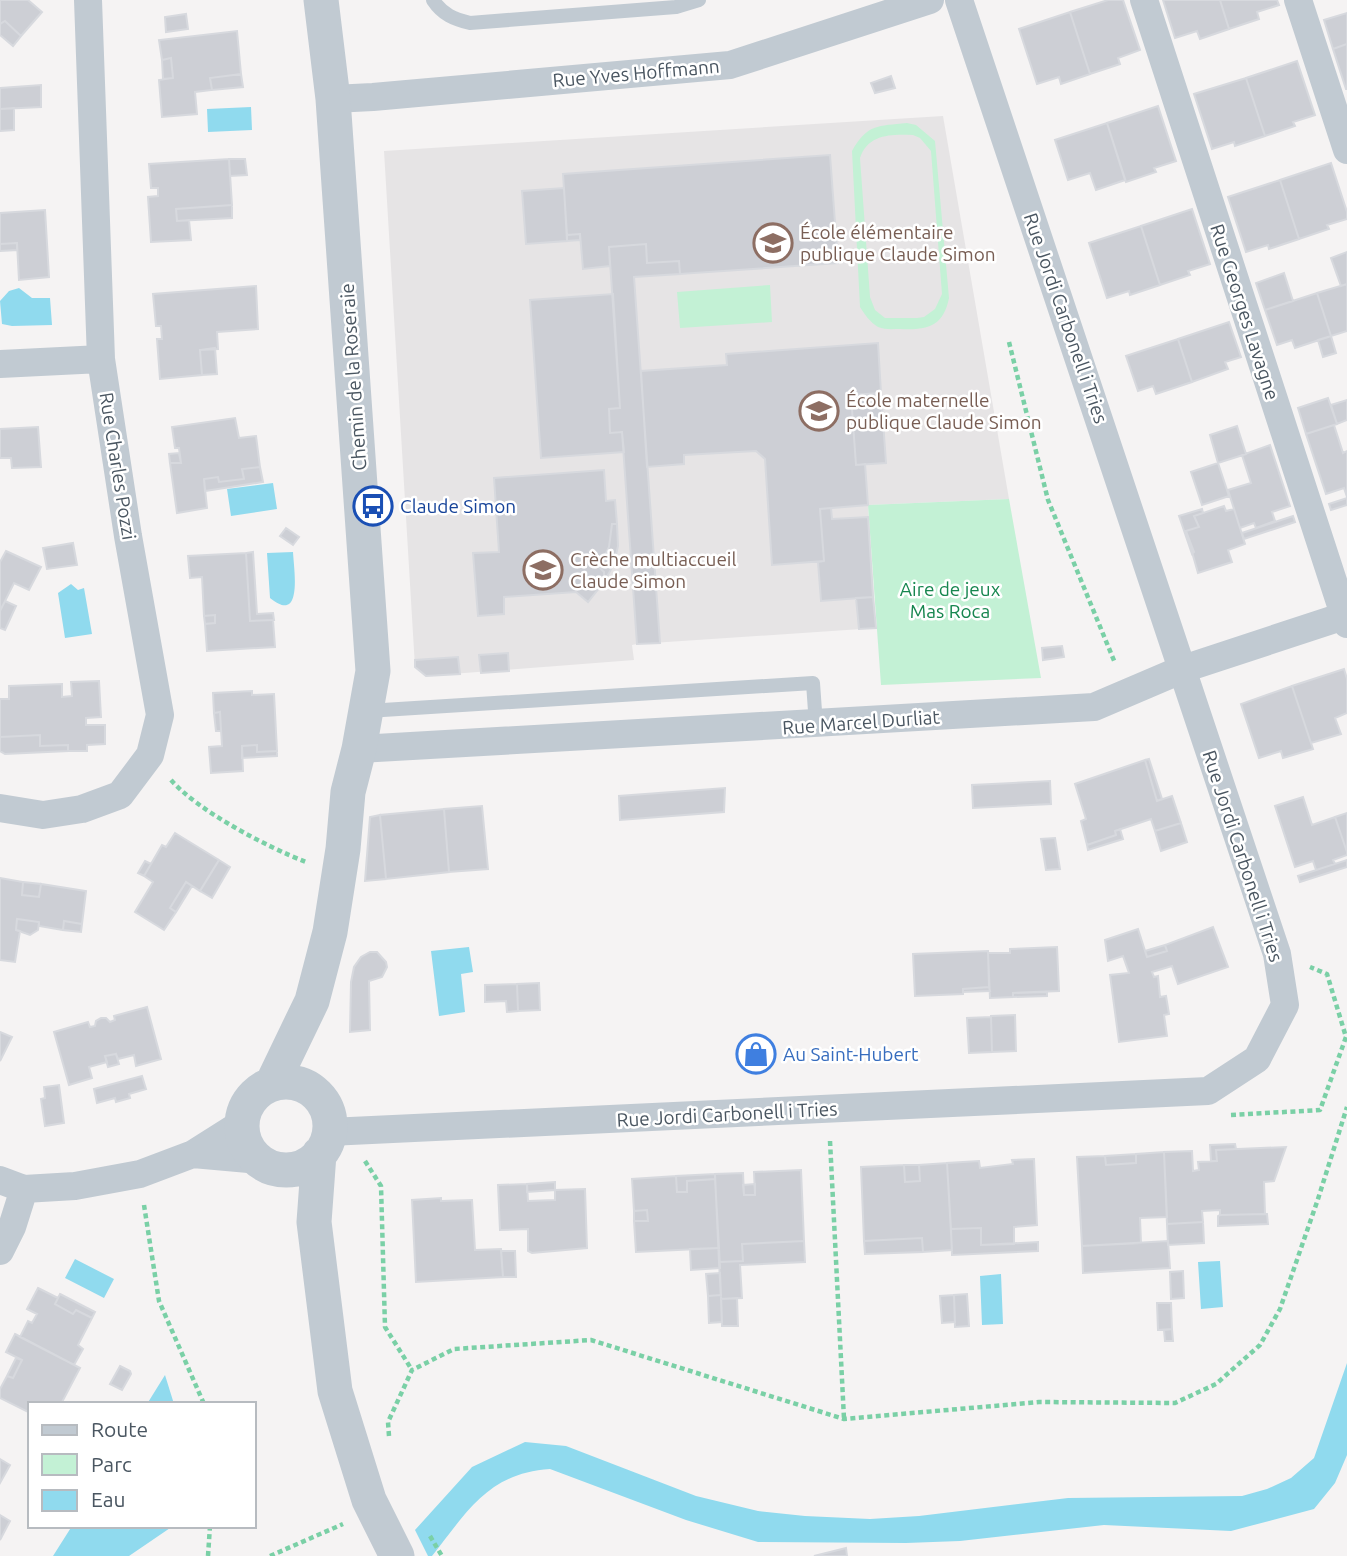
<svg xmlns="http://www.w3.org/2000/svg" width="1347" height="1556" font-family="Ubuntu,sans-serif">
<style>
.education{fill:#e6e4e5}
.green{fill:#c3f1d5;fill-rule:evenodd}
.water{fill:#90daee}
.building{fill:#cdcfd5;stroke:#d7d9de;stroke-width:2}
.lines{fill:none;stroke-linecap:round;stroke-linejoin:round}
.path{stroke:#7ad0a6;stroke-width:4.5;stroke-dasharray:5 3.5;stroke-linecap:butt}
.service{stroke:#c1cad2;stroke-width:14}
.minor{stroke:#c1cad2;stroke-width:28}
.tertiary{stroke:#c1cad2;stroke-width:35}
.labels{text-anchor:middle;stroke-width:5;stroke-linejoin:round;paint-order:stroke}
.street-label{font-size:19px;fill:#4a5661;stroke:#fff}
.education-label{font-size:19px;fill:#785e54;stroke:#fff;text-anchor:start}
.transit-label{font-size:19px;fill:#164399;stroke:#fff;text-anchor:start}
.park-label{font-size:19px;fill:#17864f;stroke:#fff}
.shop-label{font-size:19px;fill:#366cbe;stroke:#fff;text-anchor:start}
</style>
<rect width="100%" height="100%" fill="#f5f3f3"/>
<path class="education" d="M943,116L1009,499L868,505L876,628L637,644L632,645L634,660L426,676L415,667L384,151Z"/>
<path class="green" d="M907,123L916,125L935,141L949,298C943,328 926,330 900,329C893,329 885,330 878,327C870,322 865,315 860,307L852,151C867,124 878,126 907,123ZM913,135L920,138L931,151L942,294L935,309L924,317L917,318H885L875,310L870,297L860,158C868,134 891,134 913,135Z
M770,285L772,322L680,328L677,292Z
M1009,499L1041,678L881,685L868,505Z"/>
<path class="water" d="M251,107L252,130L208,132L207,109Z
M19,288L32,298H50L52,325L12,326L2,324L0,301L9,291Z
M273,483L277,509L231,516L227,489Z
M293,552C294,570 303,625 270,598L267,553Z
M71,584L78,590L84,588L92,634L65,638L58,593Z
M469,947L473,972L461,974L465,1012L439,1016L431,951Z
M75,1259L114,1279L104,1298L65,1278Z
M1220,1261L1223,1307L1201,1309L1198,1262Z
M1001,1274L1003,1324L982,1325L980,1276Z
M1347,1363V1455L1335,1483L1314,1509L1231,1531L1104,1525L960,1541L906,1543L758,1542L686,1520L550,1469C488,1473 467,1512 432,1556H428L415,1530L472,1467L525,1442L566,1446L696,1496L758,1511L805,1516L870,1519L919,1516L1068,1498L1242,1496L1267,1489L1291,1478L1314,1458Z
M165,1375L174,1404H147Z
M72,1526H173L129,1556H53Z"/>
<path class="building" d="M0,0H28L42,12L21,36L5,21L0,24Z
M1108,0H1123L1140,50L1118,58L1120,64L1090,74L1070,12Z
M1163,0H1220L1229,29L1200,39L1197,31L1175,38Z
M1220,0H1277L1279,5L1257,12L1259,19L1229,29Z
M1070,12L1090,74L1061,84L1059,77L1037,84L1019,29Z
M1347,13V44L1333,49L1324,20Z
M186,14L188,29L166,32L165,17Z
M5,21L21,36L13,46L0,35V24Z
M237,31L241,74L210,78L212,90L195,92L197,114L162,117L159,80L173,78L171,58L162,60L159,40Z
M1347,44V89H1346L1333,49Z
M171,58L173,78L163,79L162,60Z
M1297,61L1315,115L1293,122L1295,126L1265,136L1246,78Z
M241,74L243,87L212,90L210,78Z
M891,76L895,88L875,93L871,83Z
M1246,78L1265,136L1235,146L1234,142L1212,149L1194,94Z
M41,85V107L0,109V88Z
M1158,106L1176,161L1154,168L1156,172L1126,182L1107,123Z
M14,108V130L0,131V109Z
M1107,123L1125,180L1096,190L1090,173L1068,180L1055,140Z
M830,155L838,263L680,274L679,261L647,263L646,244L609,247L610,266L583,269L580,234L567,235L563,174Z
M229,159H245L247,175L230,176Z
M229,159L232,205L176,209L177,221L189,220L191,240L151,242L148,197L158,196V188H151L149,164Z
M1331,163L1347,212V219L1327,225L1329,229L1299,239L1280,180Z
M1280,180L1299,239L1269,249L1268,245L1246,252L1228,197Z
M564,188L567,241L526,244L522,191Z
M232,205V218L177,221L176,209Z
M1192,209L1210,264L1188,271L1190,275L1160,285L1141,226Z
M45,210L49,277L19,280L17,243L0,244V213Z
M1141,226L1160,285L1130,295L1129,291L1107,298L1089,243Z
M580,234V240L567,241V235Z
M17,243V250L0,251V244Z
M646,244L647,263L679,261L680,274L634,277L660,643L637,644L622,432L610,433L609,409L620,408L609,247Z
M1347,252V284L1341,286L1331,258Z
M1284,273L1293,301L1265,310L1256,283Z
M1347,284V331L1331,336L1317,293Z
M256,286L258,329L217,332L218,349L200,350L202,375L160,379L157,339H162L161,326H156L153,294Z
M1317,293L1331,336L1295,348L1292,340L1277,345L1265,310Z
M613,294L620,408L609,409L610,433L622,432L624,452L541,458L530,300Z
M1229,322L1241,357L1225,362L1228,369L1192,382L1178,339Z
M1331,336L1336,353L1323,357L1318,340Z
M1178,339L1192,382L1156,394L1153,386L1138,391L1126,356Z
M878,343L881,393L851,395L856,465L865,464L868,505L820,509L824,561L772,565L765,459L756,451L684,455V464L647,467L641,371L727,365L726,354Z
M215,348L217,374L202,375L200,350Z
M881,393L886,463L856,465L851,395Z
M1328,398L1337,424L1306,434L1298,408Z
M1347,400V420L1337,424L1331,405Z
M235,418L239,438L256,436L260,467L242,469L244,479L219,482L218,477L204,479L207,508L177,513L170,463H181L179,448H175L172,427Z
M1334,425L1343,453L1347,451V497L1344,488L1326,494L1306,434Z
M1237,426L1246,454L1218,463L1210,435Z
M38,427L41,467L12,468L11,458H0V429Z
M1270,445L1290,506L1272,512L1275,521L1256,528L1254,523L1240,528L1228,490L1251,483L1242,455Z
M179,453L181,463H170L169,454Z
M1218,463L1229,496L1202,505L1191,472Z
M260,467L263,482L205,491L204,479L218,477L219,482L244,479L242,469Z
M604,470L606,501L615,500L617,524H612L609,547L599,567L604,572V582L588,602L576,592L504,597V614L478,616L473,553L499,552L494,478Z
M1347,498V505L1331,510L1329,504Z
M1224,506L1226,511L1234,509L1245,544L1228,550L1232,562L1198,573L1186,531L1199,527L1194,516Z
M831,508L832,519L868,517L873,597L821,601L818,562L824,561L820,509Z
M1202,509L1203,513L1194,516L1199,527L1186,531L1194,552L1192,554L1179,516Z
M1293,516L1295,522L1244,539L1242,533Z
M612,524H617L618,546L614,564L604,582V572L599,567L609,547Z
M286,528L299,537L293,545L280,536Z
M73,543L77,565L47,569L43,548Z
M6,551L41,567L29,590L14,583L0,611V562Z
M253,552L257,614L273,613L274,620L250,621L246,553Z
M246,553L250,621L273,620L275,647L207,651L205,624L215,623V615L204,616L202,577L190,578L188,556Z
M873,597L876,628L859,629L856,598Z
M5,601L16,606L5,630L0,628V611Z
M215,615V623L205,624L204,616Z
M1062,646L1064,657L1043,660L1042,648Z
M508,653L509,671L481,673L479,655Z
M458,657L460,674L426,676L415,667V660Z
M1344,669L1347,679V713L1335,718L1341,734L1311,743L1292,686Z
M99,681L101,717L86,718V725H105V744L87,745V751H68V745L40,746V735L0,737V699H9V686L62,684V697L72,696L71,682Z
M1292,686L1313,749L1283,758L1281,751L1259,758L1241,704Z
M252,691V695L274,694L277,751L257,752V745L242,746L243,771L211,773L209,747L222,746L220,712L214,713L213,693Z
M220,712L221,731H216L214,713Z
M40,735V746L68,745V751L5,754L0,751V737Z
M257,745V752L277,751V756L242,758V746Z
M1149,759L1162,799L1157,801L1145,760Z
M1145,760L1157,801L1172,796L1181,823L1155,831L1151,819L1115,831L1116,835L1087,845L1081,821L1086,819L1075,784Z
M1050,781L1051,804L973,808L972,785Z
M725,788L724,812L620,820L619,796Z
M1303,797L1312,825L1335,817L1347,852V855L1333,860L1335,864L1316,870L1313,861L1295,867L1275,806Z
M482,806L488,869L449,872L444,809Z
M444,809L449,872L386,879L380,815Z
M1347,813V852L1335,817Z
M380,815L386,879L365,881L370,817Z
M1181,823L1187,842L1161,851L1155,831Z
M1120,829L1123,839L1088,850L1087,845L1116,835L1115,831Z
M175,833L219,860L200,891L186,882L170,908L176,912L164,930L135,912L153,882L144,876L162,845L166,847Z
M1055,838L1060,869L1046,870L1041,839Z
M219,860L230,867L212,898L200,891Z
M1347,860V867L1300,882L1298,876Z
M145,861L151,864L144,876L138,873Z
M0,878L23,882L22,895L39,897L41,884L86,891L82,924L64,921L63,930L39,926V922L17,919L16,930L20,931L15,962L0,960Z
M23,882L41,884L39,897L22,895Z
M186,882L192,886L176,912L170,908Z
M17,919L39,922L38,930L30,935L16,930Z
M64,921L82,924L81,932L63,930Z
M1213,927L1228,967L1178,984L1172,966L1152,972L1154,977L1158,976L1160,997L1166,996L1169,1014L1164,1015L1167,1036L1119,1042L1110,975L1129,973L1123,956L1108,961L1105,940L1138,929L1147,957L1167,951L1165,945Z
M1165,945L1167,951L1147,957L1145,951Z
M1057,947L1059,991L1013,993V997L990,998L988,953H1010V949Z
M988,951L989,987L963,989V994L915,996L913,954Z
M370,952H377L386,962L387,967L382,977L369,981L370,1030L350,1032L351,982L354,967L361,957Z
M539,983L540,1010L518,1011L517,984Z
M517,984L518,1011L507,1012L506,1001L485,1002V985Z
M989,987L990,991L963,992V989Z
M1047,992V996L1013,997V993Z
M147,1007L161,1059L136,1066L134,1055L118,1059L116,1054L105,1056L107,1062L89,1067L92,1078L69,1085L54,1032L88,1022L90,1027L95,1026L96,1021L101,1018H106L110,1022L115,1020L114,1016Z
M1015,1015L1016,1051L992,1052L991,1016Z
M991,1017L992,1052L969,1053L967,1018Z
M0,1032L12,1037L0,1061Z
M116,1054L119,1064L108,1067L105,1056Z
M142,1076L146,1089L129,1094L130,1098L116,1102L115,1098L97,1103L94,1089Z
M59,1085L64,1123L45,1126L41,1099L45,1098L44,1087Z
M1235,1144L1236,1149L1216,1150L1217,1161H1211L1210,1145Z
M1286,1147L1274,1181L1264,1182L1265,1214L1220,1215V1210L1202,1211L1203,1222L1167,1224L1164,1152L1192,1151L1193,1171L1199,1170L1198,1162L1217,1161L1216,1150Z
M1164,1152L1167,1217L1140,1218L1141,1243L1082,1246L1077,1157L1105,1156L1106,1165L1136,1163V1154Z
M1136,1154V1163L1106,1165L1105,1156Z
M1034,1159L1037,1225L1014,1227V1244L981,1245V1228L951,1229L947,1163L979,1161L980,1168L1013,1164L1012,1160Z
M947,1163L952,1250L923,1252L922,1238L864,1241L861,1167L904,1165L905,1182L920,1181L919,1165Z
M904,1165H919L920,1181L905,1182Z
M801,1170L804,1241L742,1244L743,1261L719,1262L715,1174L743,1173L744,1195H755L754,1172Z
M715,1174V1179L687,1181V1192H677L676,1176Z
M676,1176L677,1192H687V1181L715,1179L719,1248L636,1252L634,1221H648L647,1210L634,1211L632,1179Z
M555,1182V1190L527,1192V1184Z
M527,1184L528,1201L555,1200V1190L585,1189L587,1248L532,1253L528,1251V1229L500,1230L498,1185Z
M755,1184V1195H744L743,1185Z
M441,1198V1201L472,1200L475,1250L501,1249L503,1277L416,1282L412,1200Z
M647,1210L648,1221H634V1211Z
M1267,1214L1268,1224L1218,1226V1216L1220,1215Z
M1203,1222L1204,1243L1168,1245L1167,1224Z
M981,1228V1245L1038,1242V1251L952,1255L951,1229Z
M922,1238L923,1252L865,1254L864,1241Z
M804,1241L805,1262L740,1265L742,1298L721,1299L719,1262L743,1261L742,1244Z
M1168,1241L1170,1268L1083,1273L1082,1246Z
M719,1248L720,1268L691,1270L690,1249Z
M501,1251H515L516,1277H503Z
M1183,1271L1184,1298L1171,1299L1170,1272Z
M720,1273L721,1295L708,1296L706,1274Z
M38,1288L58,1298L55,1304L73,1314L76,1310L92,1318L78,1345L83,1349L74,1365L20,1337L28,1321L32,1323L37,1314L27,1309Z
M60,1294L95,1312L92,1318L76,1310L73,1314L55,1304Z
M967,1294L969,1326L955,1327L954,1295Z
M721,1295L722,1322L709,1323L708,1296Z
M954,1295L955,1322L942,1323L940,1296Z
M737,1298L738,1326H722L721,1299Z
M1157,1303H1171L1172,1329L1158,1330Z
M1172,1329L1173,1341H1165L1164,1330Z
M15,1334L80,1368L61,1404H30V1413L0,1398V1389L7,1376L13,1378L22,1360L6,1352Z
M16,1358L22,1360L13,1378L7,1376Z
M120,1366L130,1371L131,1374L122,1390L110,1384Z
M0,1459L10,1465L0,1483Z
M0,1515L10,1521L0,1540Z
M846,1548L847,1556H814Z"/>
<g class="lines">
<path class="path" d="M1009,342L1048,500L1115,663
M171,780C198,811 267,847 306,862
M1231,1115L1320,1110L1346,1037L1327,974L1310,967
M830,1141L844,1419
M365,1161L381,1186L385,1327L412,1370
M144,1205L159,1301L204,1404
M389,1436L388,1422L412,1370L454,1349L591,1340L844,1419L1039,1402L1175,1403L1216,1384L1260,1345L1280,1309L1318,1199L1347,1107
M430,1536L442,1556
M208,1556L210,1526
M270,1556L343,1524"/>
<path class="service" d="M433,0C443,15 454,19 470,23L676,7L699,0
M367,711L813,683L816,725"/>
<path class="minor" d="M1144,0L1347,624
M1298,0L1347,150
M333,99L373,97L730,65L930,0
M0,364L101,359
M359,749L1094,707L1183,669L1347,615
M0,808L43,815L82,809L120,795L150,755L160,715L128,536L101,359L88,0
M329,1132L1208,1091L1257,1059L1285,1005L1277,954L959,0
M193,1154L258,1160
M0,1180L24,1189L75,1186L140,1174L193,1154L242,1123
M0,1251L12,1227L24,1189"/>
<path class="tertiary" d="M242 1126a44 44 0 1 1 88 0a44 44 0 1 1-88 0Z
M272,1084L312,1001L330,932L343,849L348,792L359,749L373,671L333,99L321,0
M319,1154L314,1222L335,1391L369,1500L397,1556"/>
</g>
<defs>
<g id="school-ring" transform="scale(2.0125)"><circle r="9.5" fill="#fff" stroke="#8d6e63" stroke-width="1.5"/><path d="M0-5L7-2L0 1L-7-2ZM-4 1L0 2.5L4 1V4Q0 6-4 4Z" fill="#8d6e63"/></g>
<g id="bus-ring" transform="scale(2.0125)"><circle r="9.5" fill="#fff" stroke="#1a4fb4" stroke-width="1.5"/><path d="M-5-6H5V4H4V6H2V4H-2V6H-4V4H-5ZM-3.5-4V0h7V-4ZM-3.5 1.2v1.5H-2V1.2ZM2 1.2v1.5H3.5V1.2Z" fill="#1a4fb4"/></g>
<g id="shop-ring" transform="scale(2.0125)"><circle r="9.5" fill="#fff" stroke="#3f7fe0" stroke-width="1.5"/><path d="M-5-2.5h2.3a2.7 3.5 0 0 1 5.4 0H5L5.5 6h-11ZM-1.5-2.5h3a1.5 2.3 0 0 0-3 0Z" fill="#3f7fe0"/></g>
</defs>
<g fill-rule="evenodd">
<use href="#school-ring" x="773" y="243"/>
<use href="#school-ring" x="819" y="411"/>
<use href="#bus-ring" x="373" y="506"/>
<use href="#school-ring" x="543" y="570"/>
<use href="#shop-ring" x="756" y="1054"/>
</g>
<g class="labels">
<g class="street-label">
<text transform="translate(636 73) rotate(-5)" y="7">Rue Yves Hoffmann</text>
<text transform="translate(1245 312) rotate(72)" y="7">Rue Georges Lavagne</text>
<text transform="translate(1066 318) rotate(71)" y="7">Rue Jordi Carbonell i Tries</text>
<text transform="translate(353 377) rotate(-94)" y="7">Chemin de la Roseraie</text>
<text transform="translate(118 466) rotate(81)" y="7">Rue Charles Pozzi</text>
<text transform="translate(861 722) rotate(-4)" y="7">Rue Marcel Durliat</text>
<text transform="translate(1243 856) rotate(72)" y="7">Rue Jordi Carbonell i Tries</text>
<text transform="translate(727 1114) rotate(-3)" y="7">Rue Jordi Carbonell i Tries</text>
</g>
<g class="education-label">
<text x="800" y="239">École élémentaire<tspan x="800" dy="22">publique Claude Simon</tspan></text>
<text x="846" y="407">École maternelle<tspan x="846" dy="22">publique Claude Simon</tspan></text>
<text x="570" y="566">Crèche multiaccueil<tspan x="570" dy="22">Claude Simon</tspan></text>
</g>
<g class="transit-label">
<text x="400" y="513">Claude Simon</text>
</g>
<g class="park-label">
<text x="950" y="596">Aire de jeux<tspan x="950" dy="22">Mas Roca</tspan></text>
</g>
<g class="shop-label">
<text x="783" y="1061">Au Saint-Hubert</text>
</g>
</g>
<rect x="28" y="1402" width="228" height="126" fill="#ffffff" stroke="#b7bbc0" stroke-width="2"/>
<rect x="42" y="1425" width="35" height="10" fill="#c1cad2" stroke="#b7bbc0" stroke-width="2"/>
<text x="91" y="1437" font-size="21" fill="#4a5661">Route</text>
<rect x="42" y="1454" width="35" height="21" fill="#c3f1d5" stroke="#b7bbc0" stroke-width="2"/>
<text x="91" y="1472" font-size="21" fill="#4a5661">Parc</text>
<rect x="42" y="1490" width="35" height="21" fill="#90daee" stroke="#b7bbc0" stroke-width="2"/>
<text x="91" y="1507" font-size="21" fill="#4a5661">Eau</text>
</svg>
